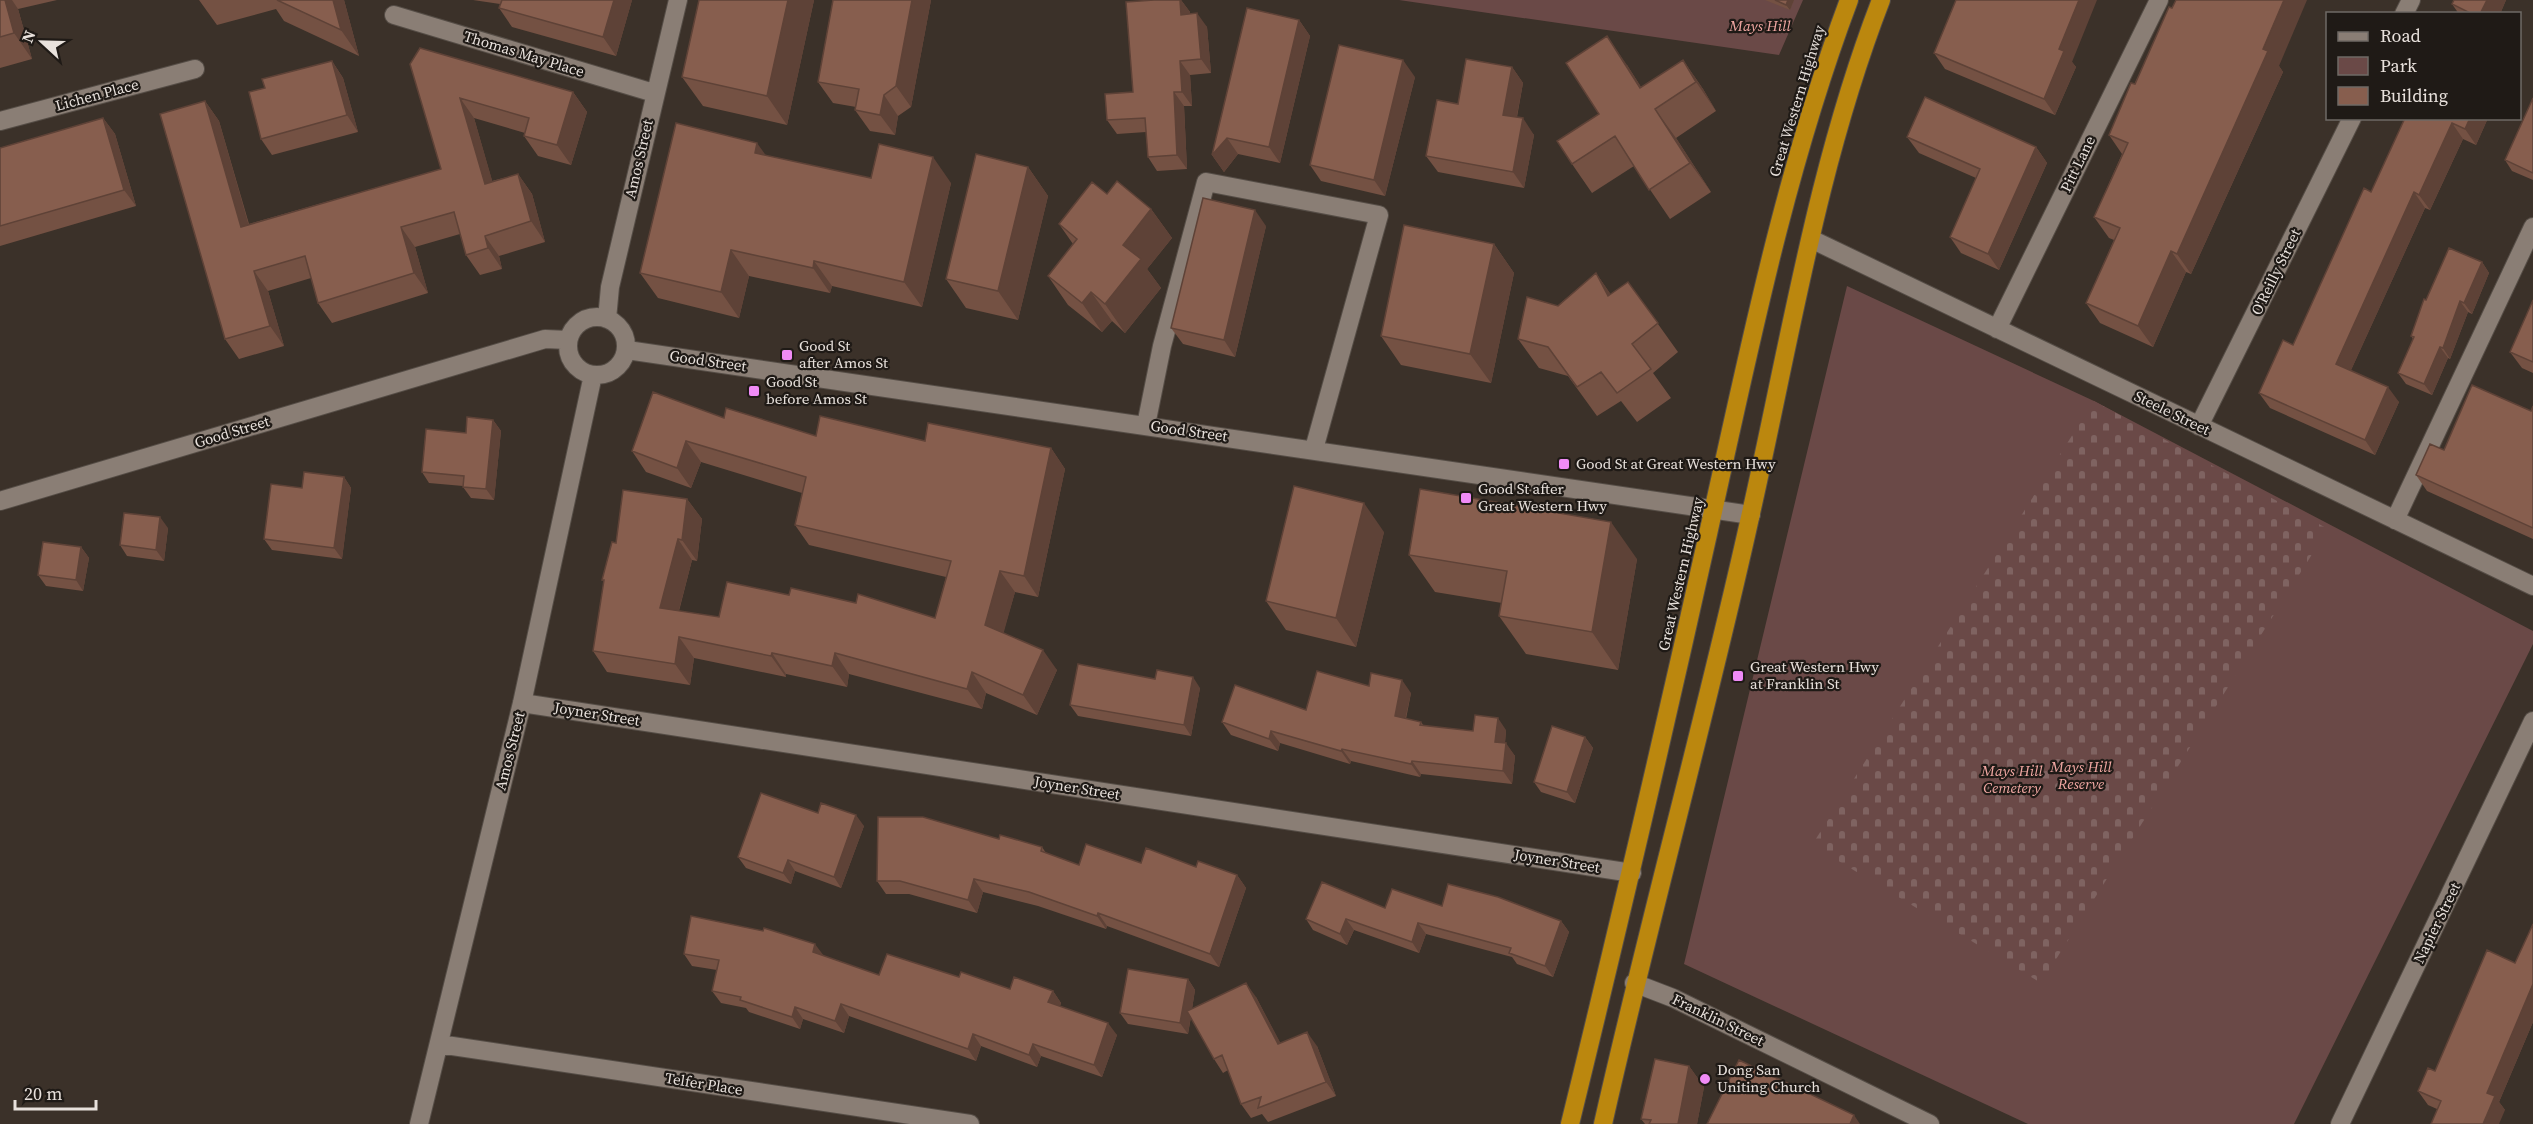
<svg xmlns="http://www.w3.org/2000/svg" width="2533" height="1124" font-family="'Source Serif 4',serif">
<style>
.green{fill:#6a4947}
.cemetery{fill:url(#cemetery-stones)}
.lines{fill:none;stroke-linecap:round;stroke-linejoin:round}
.minor-casing{stroke:#554d46;stroke-width:20}
.highway-casing{stroke:#554d46;stroke-width:20}
.minor{stroke:#8a7e75;stroke-width:18}
.highway{stroke:#bb870e;stroke-width:18}
.wall{fill:#745143}
.shaded-wall{fill:#5e4237}
.building{fill:#875e4e;stroke:#5e4237;stroke-width:1.5}
.poi-dot{fill:#f08bf6;stroke:#1f1a16;stroke-width:2}
.labels{text-anchor:middle;stroke-width:4.5;stroke-linejoin:round;paint-order:stroke}
.park-label{font-size:15px;font-style:italic;fill:#f2a8a3;stroke:#1f1a16}
.street-label{font-size:15px;fill:#e8e1dc;stroke:#1f1a16}
.poi-label{font-size:15px;fill:#e8e1dc;stroke:#1f1a16;text-anchor:start}
</style>
<defs>
<pattern id="cemetery-stones" width="16" height="16" patternUnits="userSpaceOnUse" patternTransform="scale(1.5)"><rect width="16" height="16" fill="#6a4947"/><path d="M2 7V4a2 2 0 0 1 4 0v3zM10 15v-3a2 2 0 0 1 4 0v3z" fill="#7f6361"/></pattern>
</defs>
<rect width="100%" height="100%" fill="#3b3129"/>
<path class="green" d="M1399,0H1803L1779,55Z
M1847,286L2094,401L2533,631V644L2294,1124H2028L1684,964Z"/>
<path class="cemetery" d="M2094,401L2328,529L2041,983L1812,845Z"/>
<g class="lines">
<g class="minor-casing">
<path id="minor" d="M2404,14L2411,0
M394,15L654,93
M0,121L195,69
M1811,239L2533,586
M568 346a29 29 0 1 1 58 0a29 29 0 1 1-58 0Z
M607,319L610,287L678,0
M1997,329L2159,0
M627,350L1751,515
M1146,425L1162,346L1206,182L1379,215L1314,449
M2199,426L2352,118
M0,501L545,339L568,340
M2395,520L2533,227
M522,703L1632,873
M1634,983L1673,998L1930,1124
M439,1044L970,1124
M419,1124L522,703L593,375
M2340,1124L2533,721"/>
</g>
<g class="highway-casing">
<path id="highway" d="M1570,1124C1618,928 1664,732 1708,534C1748,355 1784,173 1849,0
M1603,1124C1649,919 1706,717 1751,513C1790,341 1817,165 1881,0"/>
</g>
<use href="#minor" class="minor"/>
<use href="#highway" class="highway"/>
</g>
<path class="wall" d="M0,0H57L18,9L32,59L0,68Z
M199,0H344L359,56L284,21L276,9L217,25Z
M473,0H632L616,56L512,27L499,8L500,4Z
M814,0L787,125L703,106L682,77Z
M833,0H931L911,107L898,116L895,135L870,131L855,110L856,107L833,103L818,82Z
M1154,0H1181L1190,12V14L1207,27L1211,73L1190,75L1192,106H1184L1187,169L1157,171L1148,157L1146,132L1117,134L1107,120L1133,92Z
M1765,0H1794L1790,10Z
M2454,0H2506L2500,14H2459L2452,4Z
M2172,8L2279,66L2283,72L2191,274L2186,272L2153,347L2100,323L2086,303L2114,240L2109,238L2094,217L2122,154L2109,135Z
M1299,20L1310,36L1280,163L1238,154L1224,172L1212,155Z
M1934,53L2072,62L2076,67L2055,115L1945,69Z
M1683,60L1703,89L1716,111L1676,138L1711,192L1670,219L1634,166L1592,193L1572,164L1627,65L1641,87Z
M332,61L343,78L358,132L272,155L261,139L265,88Z
M410,64L573,92L587,112L571,165L538,156L524,136L525,133L474,118L492,181L518,174L532,194L545,242L499,256L502,269L480,275L466,255L460,234L415,247L428,293L332,323L318,303L311,278L268,291L284,346L239,359L225,339L205,101L219,121L249,224L441,169Z
M1512,67L1523,83L1517,117L1534,135L1524,188L1438,172L1426,156L1458,104Z
M1415,77L1385,196L1321,181L1310,165Z
M2533,98V180L2512,171L2505,160Z
M103,118L115,134L136,206L0,246V148Z
M2405,118H2488L2476,145L2463,139L2430,210L2425,208L2351,370L2399,402L2375,455L2270,408L2259,393L2293,345L2371,192Z
M1907,137L2036,147L2047,163L1999,270L1961,253L1950,237L1976,178L1919,153Z
M766,156L871,178L951,183L922,307L832,286L830,293L749,276L739,318L658,298L640,273Z
M1028,167L1048,196L1018,320L966,308L946,279Z
M1107,194L1151,209L1172,238L1147,269L1161,288L1125,333L1112,321L1102,332L1068,305L1048,276L1073,244L1059,224Z
M1266,226L1235,357L1183,344L1171,328Z
M1494,244L1514,273L1491,383L1401,365L1381,336Z
M2482,262L2489,273L2472,314L2468,312L2450,359L2448,358L2432,395L2406,384L2398,373L2413,339L2411,336Z
M1596,273L1611,295L1628,282L1678,352L1653,373L1671,398L1637,422L1621,401L1597,416L1568,376L1539,368L1518,339Z
M2533,300V373L2522,368L2510,352Z
M2533,406V539L2427,491L2416,475L2444,450L2531,411Z
M724,418L816,436L1051,448L1065,469L1038,597L1015,592L1003,633L1057,670L1037,715L986,693L982,709L849,674L847,687L786,674V677L694,658L690,685L607,672L593,651L604,582L602,580L616,543L687,499L702,519L697,561L692,560L679,611L719,617L789,595L856,603L935,618L946,577L809,545L795,525L802,493L701,462L691,488L646,472L632,451Z
M493,420L501,431L494,500L471,498L463,487V486L429,483L422,472L466,433Z
M344,477L351,488L342,559L272,550L264,539L302,488Z
M168,528L164,561L127,556L120,545Z
M1384,532L1356,647L1286,630L1266,601Z
M81,547L89,558L83,591L46,586L38,575Z
M1409,555L1637,559L1618,670L1526,654L1499,616L1502,603L1435,592Z
M1369,686L1411,693L1406,719L1421,722L1424,726L1473,731L1506,730L1505,743L1515,756L1512,784L1421,774L1420,777L1351,761L1350,764L1280,743L1278,751L1231,735L1222,722L1306,710Z
M1200,688L1191,736L1078,716L1070,705Z
M1585,737L1593,748L1575,803L1541,792L1534,782Z
M818,813L864,826L841,888L795,871L791,884L746,868L738,857Z
M999,839L1042,847L1046,853L1079,865L1141,863L1196,867L1237,875L1246,888L1219,967L1107,926L1106,929L1038,906L983,892L977,913L909,894H886L877,881Z
M1442,906L1561,921L1569,932L1553,977L1517,964L1512,957L1426,934L1419,953L1354,930L1347,945L1313,930L1306,919L1385,908Z
M2533,924V1022L2499,1102L2505,1110L2437,1109L2428,1105L2418,1091L2435,1071L2515,963Z
M684,954L824,956L879,975L959,977L1010,989L1053,991L1061,1003L1060,1006L1117,1035L1102,1077L1041,1056L1037,1067L981,1046L976,1061L849,1016L844,1033L803,1019L800,1029L749,1012L746,1008L721,1003L712,991L717,970L692,966Z
M1188,979L1195,990L1192,1009L1256,997L1280,1043L1317,1046L1336,1096L1268,1122L1262,1114L1251,1118L1241,1104L1228,1070L1223,1073L1214,1059L1191,1017L1188,1034L1128,1024L1120,1013Z
M1689,1066L1704,1087L1697,1124H1645L1641,1119Z"/>
<path class="shaded-wall" d="M5,0H12L18,9L32,59L14,33Z
M333,0H344L359,56L341,30Z
M614,0H632L616,56L603,37Z
M788,0H814L787,125L767,96Z
M912,0H931L911,107L896,86Z
M1180,0H1181L1190,12L1191,29L1181,15Z
M1788,0H1794L1790,10L1786,5Z
M2079,0H2097L2072,62L2076,67L2055,115L2044,99L2059,49Z
M2284,0H2307L2279,66L2283,72L2191,274L2177,254Z
M2487,0H2506L2500,14H2480Z
M1197,13L1207,27L1211,73L1201,59Z
M1299,20L1310,36L1280,163L1269,147Z
M1607,36L1627,65L1660,117L1640,88Z
M1403,60L1415,77L1385,196L1374,180Z
M1683,60L1703,89L1716,111L1696,82Z
M332,61L343,78L358,132L347,115Z
M1180,61L1190,75L1192,106L1182,92Z
M1512,67L1523,83L1514,131L1503,115Z
M573,92L587,112L571,165L557,145Z
M1174,92L1184,106L1187,169L1177,155Z
M884,95L898,116L895,135L880,115Z
M460,98L474,118L499,204L485,184Z
M205,101L219,121L255,247L241,227Z
M1655,109L1676,138L1711,192L1690,163Z
M103,118L115,134L136,206L124,190Z
M1523,118L1534,135L1524,188L1513,172Z
M2470,118H2488L2476,145L2465,129Z
M2452,123L2463,139L2430,210L2419,195Z
M1227,138L1238,154L1224,172L1212,155Z
M757,143L775,168L755,153Z
M2036,147L2047,163L1999,270L1988,254Z
M933,157L951,183L922,307L904,282Z
M1028,167L1048,196L1018,320L998,291Z
M518,174L532,194L545,242L531,221Z
M2414,192L2425,208L2347,379L2336,364Z
M1151,209L1172,238L1147,269L1161,288L1125,333L1105,304L1123,245Z
M1255,210L1266,226L1235,357L1224,340Z
M401,227L415,247L428,293L414,273Z
M485,236L499,256L502,269L488,248Z
M1494,244L1514,273L1491,383L1470,354Z
M731,250L749,276L739,318L721,292Z
M2171,251L2186,272L2153,347L2138,326Z
M814,261L832,286L830,293L813,268Z
M2482,262L2489,273L2472,314L2464,303Z
M254,271L268,291L284,346L270,326Z
M1596,273L1616,302L1608,296Z
M1091,292L1112,321L1102,332L1082,303Z
M2460,301L2468,312L2450,359L2443,348Z
M2440,347L2448,358L2432,395L2424,384Z
M2388,387L2399,402L2375,455L2365,440Z
M493,420L501,431L494,500L486,489Z
M686,441L701,462L691,488L677,468Z
M1051,448L1065,469L1038,597L1024,576Z
M344,477L351,488L342,559L334,548Z
M687,499L702,519L697,561L682,540Z
M1364,503L1384,532L1356,647L1336,618Z
M160,517L168,528L164,561L156,550Z
M1611,522L1637,559L1618,670L1592,632Z
M678,539L692,560L674,629L660,608Z
M81,547L89,558L83,591L76,580Z
M1000,571L1015,592L1000,646L985,625Z
M679,637L694,658L690,685L675,664Z
M1043,650L1057,670L1037,715L1023,695Z
M772,653L786,674V677L771,656Z
M835,653L849,674L847,687L832,666Z
M972,672L986,693L982,709L967,689Z
M1193,677L1200,688L1191,736L1184,725Z
M1402,680L1411,693L1403,729L1395,716Z
M1498,718L1506,730L1504,754L1495,742Z
M1271,731L1280,743L1278,751L1269,739Z
M1585,737L1593,748L1575,803L1567,792Z
M1506,743L1515,756L1512,784L1503,771Z
M1342,749L1351,761L1350,764L1341,751Z
M1412,761L1421,774L1420,777L1411,764Z
M856,815L864,826L841,888L834,877Z
M788,860L795,871L791,884L783,873Z
M1237,875L1246,888L1219,967L1210,954Z
M974,879L983,892L977,913L968,900Z
M1098,913L1107,926L1106,929L1097,916Z
M1346,919L1354,930L1347,945L1340,934Z
M1561,921L1569,932L1553,977L1545,966Z
M1418,923L1426,934L1419,953L1412,942Z
M815,944L824,956L813,952Z
M1188,979L1195,990L1188,1034L1180,1023Z
M1246,983L1256,997L1288,1057L1278,1044Z
M2533,984V1022L2499,1102L2505,1110L2499,1124H2483L2487,1093Z
M1053,991L1061,1003L1057,1014L1048,1002Z
M841,1004L849,1016L844,1033L835,1021Z
M795,1007L803,1019L800,1029L792,1017Z
M1108,1023L1117,1035L1102,1077L1094,1065Z
M1307,1032L1317,1046L1336,1096L1326,1082Z
M973,1034L981,1046L976,1061L968,1049Z
M1033,1044L1041,1056L1037,1067L1029,1055Z
M1689,1066L1704,1087L1697,1124H1678Z
M1854,1115L1860,1124H1850Z"/>
<path class="building" d="M0,0H5L14,33L0,37Z
M277,0H333L341,30Z
M502,0H614L603,37L499,8Z
M699,0H788L767,96L682,77Z
M833,0H912L896,86L884,95L880,115L855,110L859,89L818,82Z
M1154,0H1180L1181,15L1197,13L1201,59L1180,61L1182,92H1174L1177,155L1148,157L1145,118L1107,120L1105,94L1133,92L1126,2Z
M1775,0H1788L1786,5Z
M1956,0H2079L2059,49L2064,51L2044,99L1934,53Z
M2176,0H2284L2263,49L2268,51L2177,254L2171,251L2138,326L2086,303L2120,228L2094,217L2128,143L2109,135L2131,83L2135,84L2169,7L2172,8Z
M2454,0H2487L2480,14H2472L2452,4Z
M1247,8L1299,20L1269,147L1227,138L1212,155Z
M1607,36L1640,88L1683,60L1696,82L1655,109L1690,163L1649,190L1615,136L1572,164L1557,141L1599,114L1566,63Z
M1339,45L1403,60L1374,180L1310,165Z
M420,48L573,92L557,145L524,136L529,118L460,98L485,184L518,174L531,221L485,236L488,248L466,255L454,212L401,227L414,273L318,303L305,256L254,271L270,326L225,339L160,114L205,101L241,227L441,169L410,64Z
M1466,59L1512,67L1503,115L1523,118L1513,172L1426,156L1437,100L1458,104Z
M332,61L347,115L261,139L249,92L265,88L262,79Z
M1925,97L2036,147L1988,254L1950,237L1980,169L1907,137Z
M2533,98V173L2505,160Z
M103,118L124,190L0,226V148Z
M2405,118H2470L2465,129L2452,123L2419,195L2414,192L2336,364L2388,387L2365,440L2259,393L2283,340L2293,345L2364,188L2371,192Z
M676,123L757,143L755,153L871,178L879,144L933,157L904,282L814,261L813,268L731,250L721,292L640,273Z
M976,154L1028,167L998,291L946,279Z
M1117,181L1151,209L1123,245L1141,259L1105,304L1091,292L1082,303L1048,276L1077,239L1059,224L1092,182L1107,194Z
M1203,198L1255,210L1224,340L1171,328Z
M1404,225L1494,244L1470,354L1381,336Z
M2449,248L2482,262L2464,303L2460,301L2443,348L2440,347L2424,384L2398,373L2414,337L2411,336L2424,299L2426,300Z
M1596,273L1608,296L1628,282L1658,323L1632,344L1651,369L1617,393L1601,372L1577,387L1548,347L1518,339L1527,297L1558,306Z
M2533,300V362L2510,352Z
M2472,385L2531,411L2533,406V528L2416,475L2430,444L2444,450Z
M653,392L724,418L726,408L816,436L820,416L925,441L928,423L1051,448L1024,576L1000,571L985,625L1043,650L1023,695L972,672L967,689L835,653L832,666L772,653L771,656L679,637L675,664L593,651L604,580H602L612,542L616,543L623,490L687,499L682,540L678,539L660,608L719,617L727,582L789,595L791,588L856,603L858,594L935,618L951,561L795,525L806,477L686,441L677,468L632,451Z
M467,417L493,420L486,489L463,487L464,476L422,472L426,429L466,433Z
M304,472L344,477L334,548L264,539L271,484L302,488Z
M1294,486L1364,503L1336,618L1266,601Z
M1420,489L1611,522L1592,632L1499,616L1507,571L1409,555Z
M124,513L160,517L156,550L120,545Z
M43,542L81,547L76,580L38,575Z
M1078,664L1155,679L1157,670L1193,677L1184,725L1070,705Z
M1317,671L1369,686L1371,673L1402,680L1395,716L1421,722L1420,725L1473,731L1475,715L1498,718L1495,742L1506,743L1503,771L1412,761L1411,764L1342,749L1341,751L1271,731L1269,739L1222,722L1235,685L1306,710Z
M1552,726L1585,737L1567,792L1534,782Z
M761,793L818,813L821,803L856,815L834,877L788,860L783,873L738,857Z
M878,817H923L999,839L1000,835L1042,847L1041,851L1079,865L1086,844L1141,863L1146,848L1196,867L1198,861L1237,875L1210,954L1098,913L1097,916L1029,892L974,879L968,900L900,881H877Z
M1322,882L1385,908L1392,889L1442,906L1448,884L1498,897L1561,921L1545,966L1509,953L1511,948L1418,923L1412,942L1346,919L1340,934L1306,919Z
M691,916L763,931L764,928L815,944L813,952L879,975L887,954L959,977L961,972L1010,989L1014,977L1053,991L1048,1002L1108,1023L1094,1065L1033,1044L1029,1055L973,1034L968,1049L841,1004L835,1021L795,1007L792,1017L740,1000L741,997L712,991L719,960L684,954Z
M2533,924V984L2487,1093L2495,1096L2483,1124H2431L2441,1101L2418,1091L2428,1068L2435,1071L2487,950L2515,963Z
M1128,969L1188,979L1180,1023L1120,1013Z
M1246,983L1278,1044L1307,1032L1326,1082L1258,1108L1261,1097L1241,1104L1222,1055L1214,1059L1187,1011Z
M1655,1059L1689,1066L1678,1124H1649L1651,1120L1641,1119Z
M1739,1060L1854,1115L1850,1124H1707Z"/>
<g class="poi-dot">
<rect x="781" y="349" width="12" height="12" rx="3"/>
<rect x="748" y="385" width="12" height="12" rx="3"/>
<rect x="1558" y="458" width="12" height="12" rx="3"/>
<rect x="1460" y="492" width="12" height="12" rx="3"/>
<rect x="1732" y="670" width="12" height="12" rx="3"/>
<circle cx="1705" cy="1079" r="6"/>
</g>
<g class="labels">
<g class="park-label">
<text x="1760" y="31">Mays Hill</text>
<text x="2081" y="772">Mays Hill<tspan x="2081" dy="17">Reserve</tspan></text>
<text x="2012" y="776">Mays Hill<tspan x="2012" dy="17">Cemetery</tspan></text>
</g>
<g class="street-label">
<text transform="translate(524 54) rotate(17)" y="5">Thomas May Place</text>
<text transform="translate(97 95) rotate(-15)" y="5">Lichen Place</text>
<text transform="translate(1797 101) rotate(-73)" y="5">Great Western Highway</text>
<text transform="translate(639 159) rotate(-77)" y="5">Amos Street</text>
<text transform="translate(2078 164) rotate(-64)" y="5">Pitt Lane</text>
<text transform="translate(2276 272) rotate(-64)" y="5">O'Reilly Street</text>
<text transform="translate(708 361) rotate(8)" y="5">Good Street</text>
<text transform="translate(2172 413) rotate(26)" y="5">Steele Street</text>
<text transform="translate(1189 431) rotate(8)" y="5">Good Street</text>
<text transform="translate(232 432) rotate(-17)" y="5">Good Street</text>
<text transform="translate(1681 574) rotate(-77)" y="5">Great Western Highway</text>
<text transform="translate(597 714) rotate(9)" y="5">Joyner Street</text>
<text transform="translate(510 751) rotate(-76)" y="5">Amos Street</text>
<text transform="translate(1077 788) rotate(9)" y="5">Joyner Street</text>
<text transform="translate(1557 861) rotate(9)" y="5">Joyner Street</text>
<text transform="translate(2437 923) rotate(-64)" y="5">Napier Street</text>
<text transform="translate(1718 1020) rotate(26)" y="5">Franklin Street</text>
<text transform="translate(704 1084) rotate(9)" y="5">Telfer Place</text>
</g>
<g class="poi-label">
<text x="799" y="351">Good St<tspan x="799" dy="17">after Amos St</tspan></text>
<text x="766" y="387">Good St<tspan x="766" dy="17">before Amos St</tspan></text>
<text x="1576" y="469">Good St at Great Western Hwy</text>
<text x="1478" y="494">Good St after<tspan x="1478" dy="17">Great Western Hwy</tspan></text>
<text x="1750" y="672">Great Western Hwy<tspan x="1750" dy="17">at Franklin St</tspan></text>
<text x="1717" y="1075">Dong San<tspan x="1717" dy="17">Uniting Church</tspan></text>
</g>
</g>
<rect x="2326" y="12" width="195" height="108" fill="#1f1a16" stroke="#6f6a65" stroke-width="1.5"/>
<rect x="2338" y="32" width="30" height="9" fill="#8a7e75" stroke="#6f6a65" stroke-width="1.5"/>
<text x="2380" y="42" font-size="18" fill="#e8e1dc">Road</text>
<rect x="2338" y="57" width="30" height="18" fill="#6a4947" stroke="#6f6a65" stroke-width="1.5"/>
<text x="2380" y="72" font-size="18" fill="#e8e1dc">Park</text>
<rect x="2338" y="87" width="30" height="18" fill="#875e4e" stroke="#6f6a65" stroke-width="1.5"/>
<text x="2380" y="102" font-size="18" fill="#e8e1dc">Building</text>
<g transform="translate(42 42) rotate(292)" stroke="#1f1a16" stroke-width="4.5" paint-order="stroke">
<path d="M0-4.5L10 22L0 15L-10 22Z" fill="#e8e1dc"/>
<text y="-9" font-size="16" font-weight="bold" text-anchor="middle" fill="#e8e1dc">N</text>
</g>
<path d="M15 1100v9h81v-9" fill="none" stroke="#e8e1dc" stroke-width="3"/>
<text x="24" y="1100" font-size="18" fill="#e8e1dc" stroke="#1f1a16" stroke-width="4.5" paint-order="stroke">20 m</text>
</svg>
